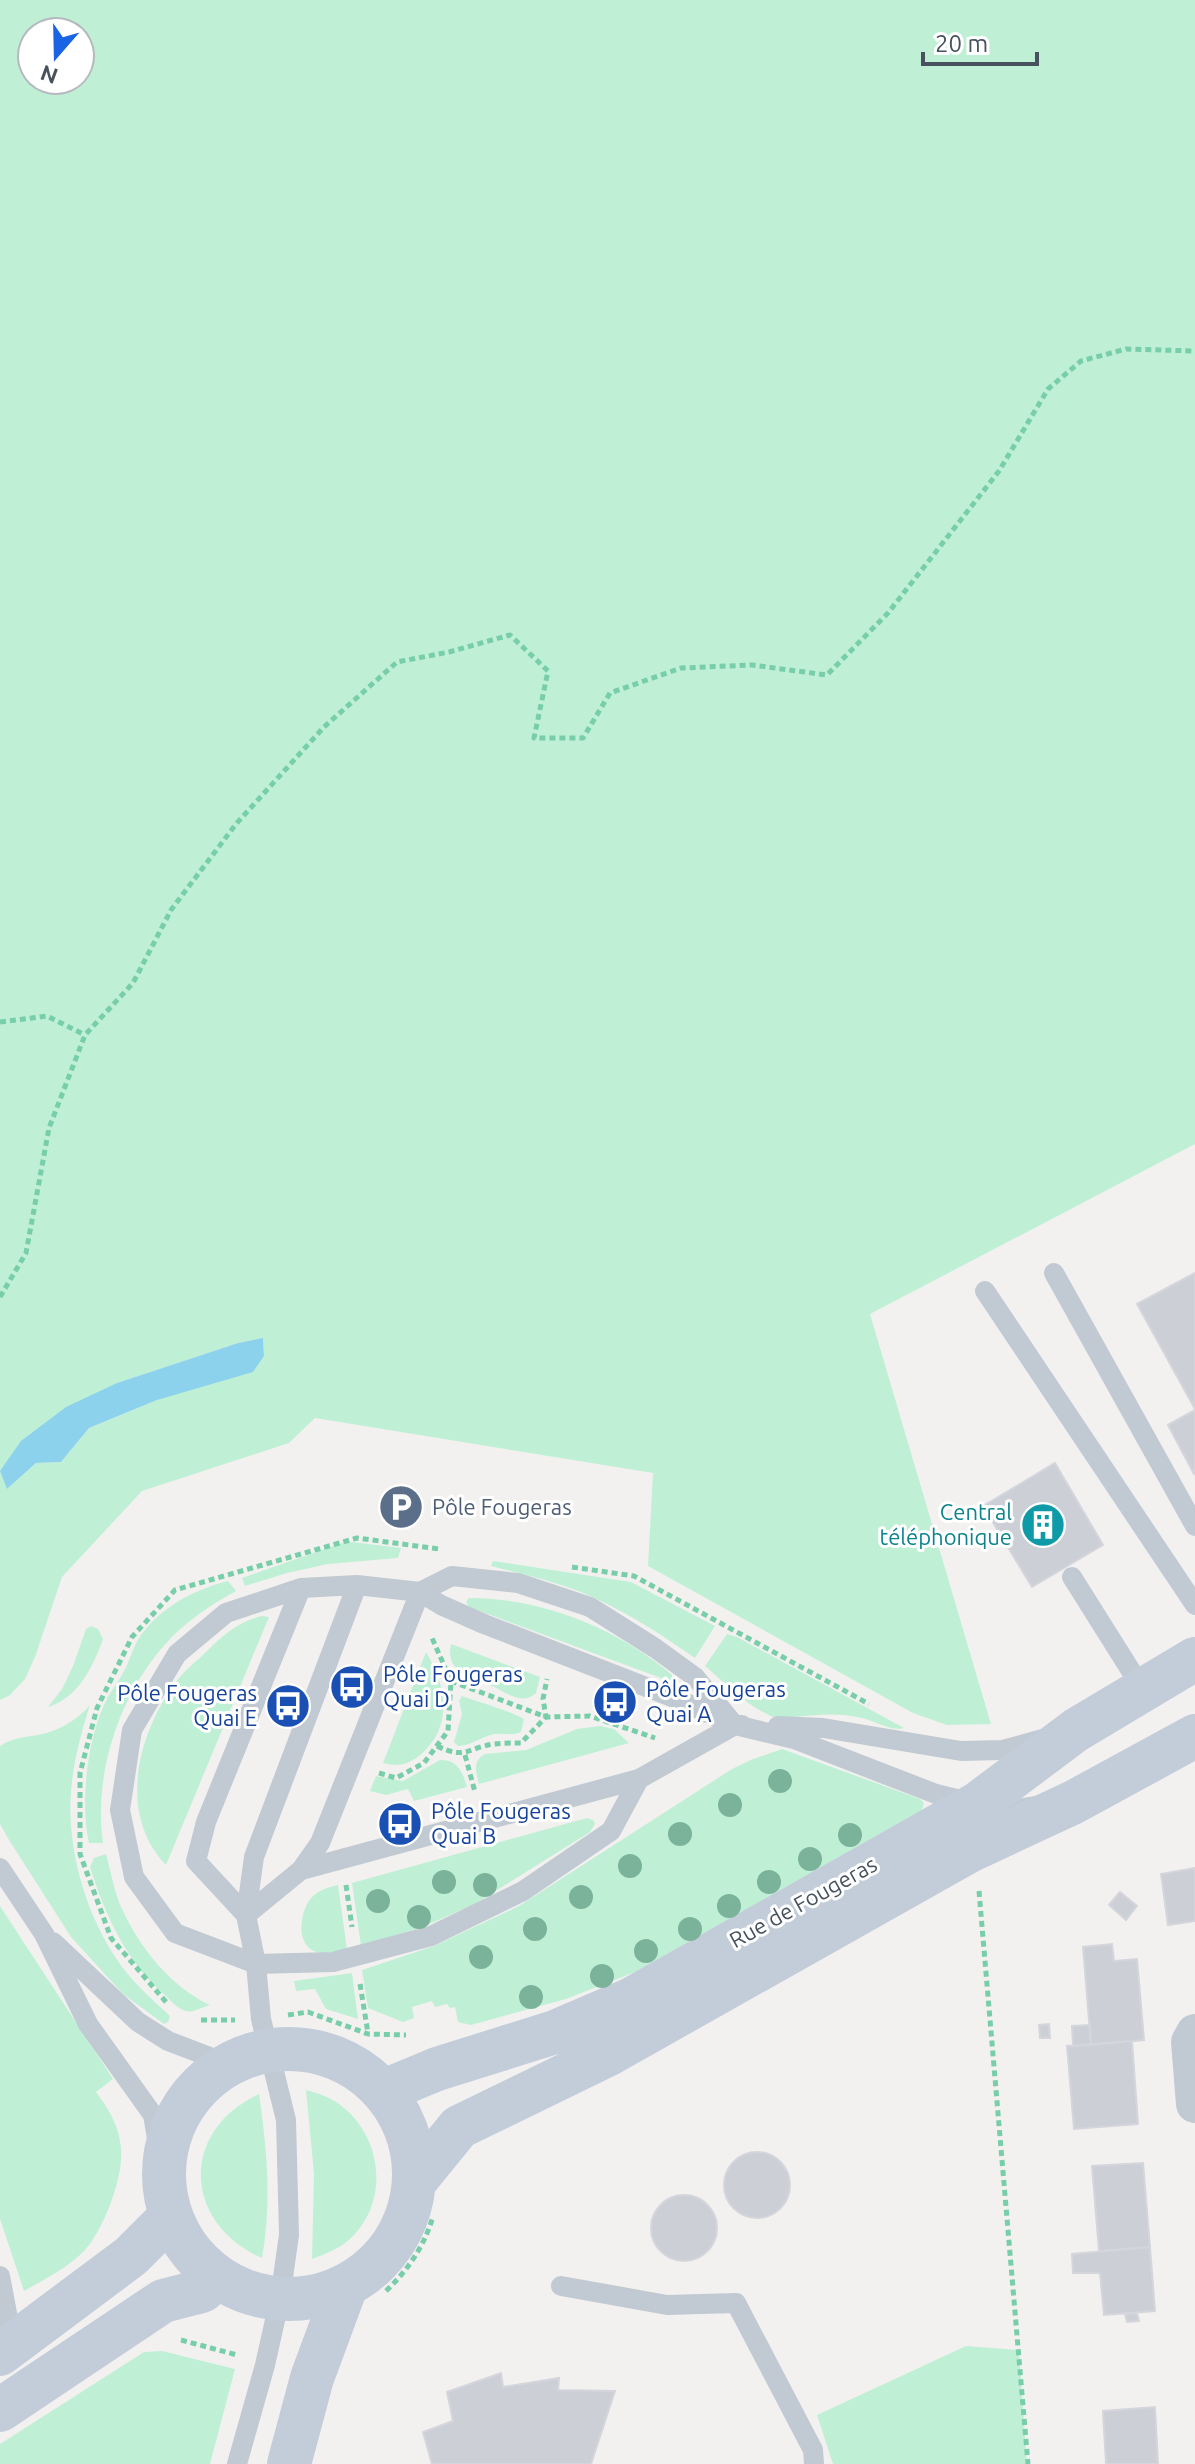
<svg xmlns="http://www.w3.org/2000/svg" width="1195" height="2464" font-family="Ubuntu,sans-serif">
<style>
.green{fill:#bff0d5;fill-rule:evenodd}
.water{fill:#8dd2ed}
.building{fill:#cccfd6;stroke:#d4d6dc;stroke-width:2}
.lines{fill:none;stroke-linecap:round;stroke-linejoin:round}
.path{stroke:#77cea9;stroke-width:5;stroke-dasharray:6 4;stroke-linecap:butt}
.lane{stroke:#c1cad2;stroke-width:20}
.street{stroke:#c1cad2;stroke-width:38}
.secondary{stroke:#c3ccd9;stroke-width:44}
.tree{fill:#7ab39a}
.labels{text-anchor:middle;stroke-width:6;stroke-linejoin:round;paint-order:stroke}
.service-label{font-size:22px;fill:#4e5e75;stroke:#fff;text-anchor:start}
.culture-label{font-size:22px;fill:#0d838f;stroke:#fff;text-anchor:end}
.transit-label{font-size:22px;fill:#164399;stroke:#fff;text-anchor:start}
.street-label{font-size:22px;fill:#48525e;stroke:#fff}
</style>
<rect width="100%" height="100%" fill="#f3f1f0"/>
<path class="green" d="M0,0H1195V1144L870,1314L991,1724L947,1725L913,1713L648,1566L653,1473L315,1418L289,1443L142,1491L62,1577L35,1657L25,1679L10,1695L0,1700V1471L7,1489L36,1463L61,1462L89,1428L264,1356L263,1339L238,1343L117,1383L0,1471ZM32,32H80V80H32Z
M352,1542L401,1548L398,1558L328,1564L287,1573L245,1586L242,1578L339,1544Z
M493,1561L631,1582L715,1626L695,1658C659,1633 622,1609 581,1592C552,1581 522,1574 491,1566Z
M228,1581L236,1591C212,1604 190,1619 171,1638C121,1690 93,1771 103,1843H89C80,1804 87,1742 104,1705C109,1693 117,1684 123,1673C131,1659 133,1643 145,1630C166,1604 197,1589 228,1581Z
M469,1598C541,1598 617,1628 672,1675V1680L669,1681L469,1607L466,1602Z
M262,1616L269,1617L166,1865C116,1813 138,1730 179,1678C187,1668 197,1661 206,1652C222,1636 239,1621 262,1616Z
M91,1626L98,1629L103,1639C93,1667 78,1698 48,1707L62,1689L73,1666L86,1629Z
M727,1634L737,1637L904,1728C892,1732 875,1721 862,1718C834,1711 805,1716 778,1719C750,1709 727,1685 705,1666Z
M451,1644L540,1677L536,1693C521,1707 505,1691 490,1685C470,1677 445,1672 451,1644Z
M426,1652C447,1687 454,1727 419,1756C407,1765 397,1767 383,1763Z
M462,1696C478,1702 511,1711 524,1719L521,1732C512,1736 505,1733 495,1734C482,1736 471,1746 458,1746L454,1742L462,1714L459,1701Z
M90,1705C82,1730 75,1756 72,1782C64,1846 87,1923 127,1973C139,1988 155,2002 170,2016L168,2022L164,2024L123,1994L71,1937L9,1840L0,1824V1746C12,1738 24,1737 38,1735C59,1731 77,1720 90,1705Z
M600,1726L614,1729L629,1743L479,1784C476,1772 472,1761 485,1754L526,1750L577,1729Z
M782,1749L920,1799L924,1803L922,1810L635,1972L566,1999L471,2025L458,2022L455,2007L450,2008L447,2004L435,2007L432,2001L412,2007L414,2018L403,2022L368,2008L362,1970L434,1946L519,1906L732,1769L753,1759Z
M440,1760C457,1759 463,1772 467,1787L414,1801L408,1789L386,1795L370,1791L376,1776L403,1781Z
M587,1818L593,1820L595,1824L590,1832L475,1904L420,1928L361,1946L352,1883Z
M106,1854C111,1872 114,1892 122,1909C140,1948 171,1987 210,2005C203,2007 193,2013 186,2011C178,2009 171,2001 166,1996C127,1963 105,1915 90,1867L94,1858Z
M338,1885L347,1949C339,1950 329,1954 321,1953C293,1950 299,1908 314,1895C321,1889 330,1887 338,1885Z
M0,1906L113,2079L96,2092C109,2109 119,2126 121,2148C124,2176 104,2229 85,2250C68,2268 45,2279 24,2291L0,2219Z
M352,1973L358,2019L326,2009L315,1989L296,1991L294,1981Z
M306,2090C320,2094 333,2098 344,2108C383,2140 389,2203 350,2239C339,2249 325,2254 312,2259L314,2174Z
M259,2094C267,2148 272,2204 262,2258C183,2223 179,2131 259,2094Z
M966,2346L1019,2350L1027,2464H833L817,2415Z
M162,2351L235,2369L210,2464H0V2444L144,2352Z"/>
<path class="water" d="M263,1338L264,1356L253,1372L157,1400L89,1428L61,1462L36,1463L7,1489L0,1471L21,1441L66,1407L117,1383L238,1343Z"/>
<path class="building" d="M1195,1273V1409L1137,1304Z
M1195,1410V1473L1194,1474L1168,1425Z
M1055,1463L1103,1545L1032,1587L983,1506Z
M1195,1868V1921L1168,1925L1161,1874Z
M1120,1892L1137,1906L1126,1920L1109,1905Z
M1112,1944L1114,1961L1137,1959L1144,2040L1091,2045L1083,1947Z
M1049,2024L1050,2038H1040L1039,2025Z
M1090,2025L1091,2045L1073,2046L1072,2026Z
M1132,2041L1138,2124L1074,2129L1067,2046Z
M724 2185a33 33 0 1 1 66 0a33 33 0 1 1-66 0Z
M1143,2163L1150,2247L1099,2251L1092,2166Z
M651 2228a33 33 0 1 1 66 0a33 33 0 1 1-66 0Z
M1150,2247L1155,2311L1104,2315L1100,2273H1073L1072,2254Z
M1137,2313L1139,2321L1127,2322L1125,2314Z
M501,2373L503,2387L559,2378L558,2390L615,2391L591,2464H432L423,2432L453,2421L447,2392Z
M1155,2407L1158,2464H1106L1103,2411Z"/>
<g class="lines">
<path class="path" d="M0,1022L47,1016L85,1035
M0,1297L26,1253L49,1128L85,1035L133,983L171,910L236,824L324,727L397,662L449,652L510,635L548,671L534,738H583L610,693L681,668L752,665L827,675L888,613L999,471L1048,389L1081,361L1126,349L1195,351
M572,1567L634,1576L869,1704
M451,1681L546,1717L590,1716L655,1738
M437,1746C466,1760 467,1748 494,1744C502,1743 512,1743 521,1743L546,1717L543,1699L547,1679
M465,1755L475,1792
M379,1773L396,1778L424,1763L448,1731L451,1681L432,1638
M346,1885L352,1927
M979,1891L1028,2464
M360,1984L368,2033
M166,2002L111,1938L80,1854V1773L97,1708L132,1637L175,1590L357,1538L439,1549
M288,2015L308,2012L368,2034L406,2035
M201,2020H235
M386,2291C408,2270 425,2245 433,2216
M181,2340L237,2355"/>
<path class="lane" d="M1054,1273L1195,1526
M985,1291L1195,1605
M1072,1577L1143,1690
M778,1726L823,1728L961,1751L1003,1750L1043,1739
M639,1779L611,1831L523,1891L431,1936L333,1962L256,1964L175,1933L134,1877L120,1810L132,1730L177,1654L226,1613L301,1588L357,1585L420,1592L441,1605L484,1624L677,1699L735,1725L794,1739L936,1794L977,1804L1017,1809L1037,1806
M0,1868L44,1934L88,2024L153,2115L163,2173
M301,1870L639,1779L735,1725H742
M246,1915L301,1870L320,1843L420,1592L452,1576L518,1583L590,1607L655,1648L695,1677L732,1722
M246,1915L196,1861L206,1822L301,1588
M53,1942L138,2022L168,2041L228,2064
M0,2276L13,2345
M561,2286L667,2305L736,2303L813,2450L814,2464
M237,2464L265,2365L280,2298L289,2235L286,2120L261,2019L256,1964L246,1915L254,1857L357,1585"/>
<path class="street" d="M1195,2033L1190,2042L1195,2104"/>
<path class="secondary" d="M164 2174a125 125 0 1 1 250 0a125 125 0 1 1-250 0Z
M384,2091L437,2069L555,2032L632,1999L977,1804L1076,1730L1195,1659
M415,2181L459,2127L607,2055L969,1851L1074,1802L1195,1736
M0,2354L131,2256L171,2216
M0,2410L163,2301L202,2291L218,2277
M289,2464L312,2378L346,2286"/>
</g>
<g class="tree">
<circle cx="780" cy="1781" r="12"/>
<circle cx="730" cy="1805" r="12"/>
<circle cx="680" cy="1834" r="12"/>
<circle cx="850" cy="1835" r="12"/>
<circle cx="810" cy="1859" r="12"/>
<circle cx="630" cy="1866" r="12"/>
<circle cx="444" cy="1882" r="12"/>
<circle cx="769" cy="1882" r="12"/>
<circle cx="485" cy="1885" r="12"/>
<circle cx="581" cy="1897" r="12"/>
<circle cx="378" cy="1901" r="12"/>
<circle cx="729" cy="1906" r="12"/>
<circle cx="419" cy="1917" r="12"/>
<circle cx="535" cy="1929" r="12"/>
<circle cx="690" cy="1929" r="12"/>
<circle cx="646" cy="1951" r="12"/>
<circle cx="481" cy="1957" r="12"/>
<circle cx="602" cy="1976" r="12"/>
<circle cx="531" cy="1997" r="12"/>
</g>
<defs>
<g id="parking-disc" transform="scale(2.3)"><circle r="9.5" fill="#5c6f8a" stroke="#fff"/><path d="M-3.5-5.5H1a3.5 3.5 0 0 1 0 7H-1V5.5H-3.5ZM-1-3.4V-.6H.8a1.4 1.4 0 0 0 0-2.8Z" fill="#fff"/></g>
<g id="building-disc" transform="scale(2.3)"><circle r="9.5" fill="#0f9aa8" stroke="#fff"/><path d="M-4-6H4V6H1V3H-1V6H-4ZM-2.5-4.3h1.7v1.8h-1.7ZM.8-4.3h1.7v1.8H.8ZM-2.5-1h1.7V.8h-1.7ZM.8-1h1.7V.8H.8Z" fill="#fff"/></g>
<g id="bus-disc" transform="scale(2.3)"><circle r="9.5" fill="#1a4fb4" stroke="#fff"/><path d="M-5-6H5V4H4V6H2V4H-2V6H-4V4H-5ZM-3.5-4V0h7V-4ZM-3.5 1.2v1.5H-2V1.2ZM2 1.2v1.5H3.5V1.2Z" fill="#fff"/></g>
</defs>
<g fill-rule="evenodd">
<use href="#parking-disc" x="401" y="1507"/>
<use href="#building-disc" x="1043" y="1525"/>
<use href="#bus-disc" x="352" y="1687"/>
<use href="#bus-disc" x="615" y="1702"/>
<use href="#bus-disc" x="288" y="1706"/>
<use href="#bus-disc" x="400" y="1824"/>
</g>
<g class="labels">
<g class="service-label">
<text x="432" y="1515">Pôle Fougeras</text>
</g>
<g class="culture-label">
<text x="1012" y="1520">Central<tspan x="1012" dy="25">téléphonique</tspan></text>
</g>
<g class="transit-label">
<text x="383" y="1682">Pôle Fougeras<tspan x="383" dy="25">Quai D</tspan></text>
<text x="646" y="1697">Pôle Fougeras<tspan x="646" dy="25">Quai A</tspan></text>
<text x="257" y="1701" text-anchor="end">Pôle Fougeras<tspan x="257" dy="25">Quai E</tspan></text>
<text x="431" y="1819">Pôle Fougeras<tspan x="431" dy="25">Quai B</tspan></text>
</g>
<g class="street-label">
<text transform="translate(803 1902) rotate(-29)" y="8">Rue de Fougeras</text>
</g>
</g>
<g transform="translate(56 56) rotate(200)"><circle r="38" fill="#ffffff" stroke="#b6babf" stroke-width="2"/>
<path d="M0-6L14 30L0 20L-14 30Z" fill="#1964e4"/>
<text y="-12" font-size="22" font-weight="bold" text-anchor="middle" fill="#48525e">N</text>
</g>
<path d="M923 52v12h114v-12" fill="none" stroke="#48525e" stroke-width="4"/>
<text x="935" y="52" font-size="24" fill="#48525e" stroke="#ffffff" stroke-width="6" paint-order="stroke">20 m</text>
</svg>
